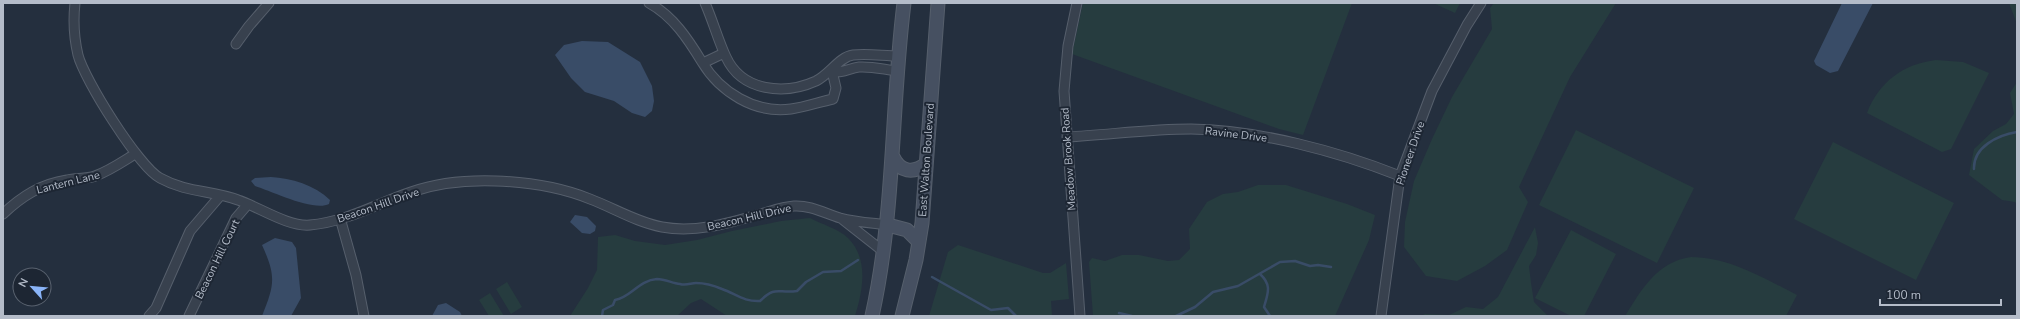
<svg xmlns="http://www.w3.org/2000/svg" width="2020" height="319" font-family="'Nunito Sans',sans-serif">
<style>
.green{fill:#263c3f}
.water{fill:#394c67}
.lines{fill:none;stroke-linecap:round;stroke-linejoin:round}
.stream{stroke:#394c67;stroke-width:2.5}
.street-casing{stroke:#565f6c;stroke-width:11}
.secondary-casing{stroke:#565f6c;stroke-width:15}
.street{stroke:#38414e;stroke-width:9}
.secondary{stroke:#465061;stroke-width:13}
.labels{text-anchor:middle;stroke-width:4;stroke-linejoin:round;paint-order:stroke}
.street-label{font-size:11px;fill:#b4bcc9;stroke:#1d2633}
</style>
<rect width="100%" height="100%" fill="#242f3e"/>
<path class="green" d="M1083,3H1352L1303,135L1279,129L1072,54Z
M1433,3H1460L1455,13Z
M1494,3H1616L1570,77L1519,187L1528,202L1507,250L1485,266L1457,281L1426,276L1404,247L1405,222L1414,181L1432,139L1452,97L1492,29L1490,8Z
M2009,3H2017V24Z
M1936,60L1963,62L1989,73L1951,149L1942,152L1867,113C1879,82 1903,64 1936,60Z
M2017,82V204L2015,202L2002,200L1969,175L1974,149L1993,131L2006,124L2014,114L2010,93Z
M1576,130L1694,188L1657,263L1539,205Z
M1833,142L1954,203L1916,280L1794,219Z
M1258,185H1286L1347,204L1375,215L1369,240L1335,316H1093L1089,262L1092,258L1105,261L1122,255H1139L1168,261L1179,260L1190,249L1189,229L1207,202L1223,194L1238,192Z
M810,218C821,224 839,229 848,238C869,259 863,290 855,316H727L701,299L691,303L677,316H570L588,288L597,270L598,237L615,235L635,241L665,245L697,240L732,231L781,221Z
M1535,227L1538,243L1536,255L1529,266L1531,283L1534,302L1548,316H1421L1425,314L1449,315L1466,307L1483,309L1498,297Z
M1571,230L1616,254L1584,316H1571L1535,298Z
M958,245L1043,273H1050L1066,263L1069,299L1051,301L1052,316H929L948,252Z
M1691,257C1728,257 1764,278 1797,295L1786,316H1625C1642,289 1657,262 1691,257Z
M507,282L522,307L511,314L496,289Z
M490,293L504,316H489L479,300Z"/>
<path class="water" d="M1842,3H1873L1838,71L1830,73L1816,65L1814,61Z
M582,41L608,42L640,62L652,86L654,101L652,111L645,117L632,113L614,101L585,92L571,78L555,55L564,45Z
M271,177C291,178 315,185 330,200L329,204C314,212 271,191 255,186L251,181L255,178Z
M575,215L587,217L596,226L595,231L590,234L582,233L570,222Z
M275,238L292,242L296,248L301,298L291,316H262C275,284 276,276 262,245Z
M446,303L460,312L462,316H432L438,305Z"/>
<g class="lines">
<path class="stream" d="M1974,169C1973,147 1998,135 2017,132
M1260,274C1272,285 1268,293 1264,307L1270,316
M932,277L991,310L1008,308L1016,316
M1119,313L1132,316
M602,316L603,310L613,305L615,300C630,298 639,280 657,279C665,279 672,283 680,284C686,286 691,283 696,283C704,283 715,286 722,289C736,294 744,302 760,301C776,285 778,294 797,291L806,282L823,272L841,271L858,260
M1176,316L1195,307L1213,292L1238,286L1280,262L1295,261L1310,266L1318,265L1331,267"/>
<g class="street-casing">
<path id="street" d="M75,3C73,21 74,38 78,55C84,79 139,167 160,178C187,193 211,190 238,200C259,207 288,227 310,225C346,222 378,203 411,192C437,183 468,180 496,181C529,182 560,187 590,199C614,208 636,222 662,227C694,233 726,224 757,215C769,212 781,207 794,206C810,205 824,213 840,218C855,222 872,223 888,225
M649,3C673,16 688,39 702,62C720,92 755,114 791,109C805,107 819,102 833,99L836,88L832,71
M705,3C713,21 718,40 726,57C742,92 785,95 816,81C830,74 839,57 853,55C867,53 884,56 899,56
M1077,3L1068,46L1064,91L1080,316
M236,44L249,26L269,3
M703,63L724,53
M832,71C843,74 849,68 859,67C872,66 886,70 898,71
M1067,137C1108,135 1149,129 1191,129C1258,130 1337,151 1400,176
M3,214C22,196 41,184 67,180C76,178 87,179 95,176C109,171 122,162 135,154
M340,218L356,275L364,316
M842,219L884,252
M149,316L156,308L190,231L220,196
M189,316L236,218L248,204
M1381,316L1400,176L1432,91L1467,25L1481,3"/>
</g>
<g class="secondary-casing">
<path id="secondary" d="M893,157C900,172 913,174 926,164
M888,225L907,230L919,242
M872,316C895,213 891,107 904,3
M902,316L916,260L922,223L938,3"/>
</g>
<use href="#street" class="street"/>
<use href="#secondary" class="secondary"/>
</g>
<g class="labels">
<g class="street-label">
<text transform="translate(1236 134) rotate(7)" y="4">Ravine Drive</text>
<text transform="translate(1410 153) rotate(-71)" y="4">Pioneer Drive</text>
<text transform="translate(1068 159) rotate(-94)" y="4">Meadow Brook Road</text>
<text transform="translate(926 160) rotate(-86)" y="4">East Walton Boulevard</text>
<text transform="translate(68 182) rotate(-14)" y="4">Lantern Lane</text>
<text transform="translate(378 205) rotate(-19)" y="4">Beacon Hill Drive</text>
<text transform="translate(749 217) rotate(-13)" y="4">Beacon Hill Drive</text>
<text transform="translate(217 259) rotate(-64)" y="4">Beacon Hill Court</text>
</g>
</g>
<rect width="2020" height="319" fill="none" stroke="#b4bcc9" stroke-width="8"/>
<g transform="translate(32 287) rotate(297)"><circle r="19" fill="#1d2633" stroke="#59626f"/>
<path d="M0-3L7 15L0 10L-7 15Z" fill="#8ab4f8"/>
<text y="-6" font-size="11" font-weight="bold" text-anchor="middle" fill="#b4bcc9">N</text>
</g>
<path d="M1880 299v6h121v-6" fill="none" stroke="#b4bcc9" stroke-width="2"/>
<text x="1886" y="299" font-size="12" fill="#b4bcc9" stroke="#1d2633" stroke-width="3" paint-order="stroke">100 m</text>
</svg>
